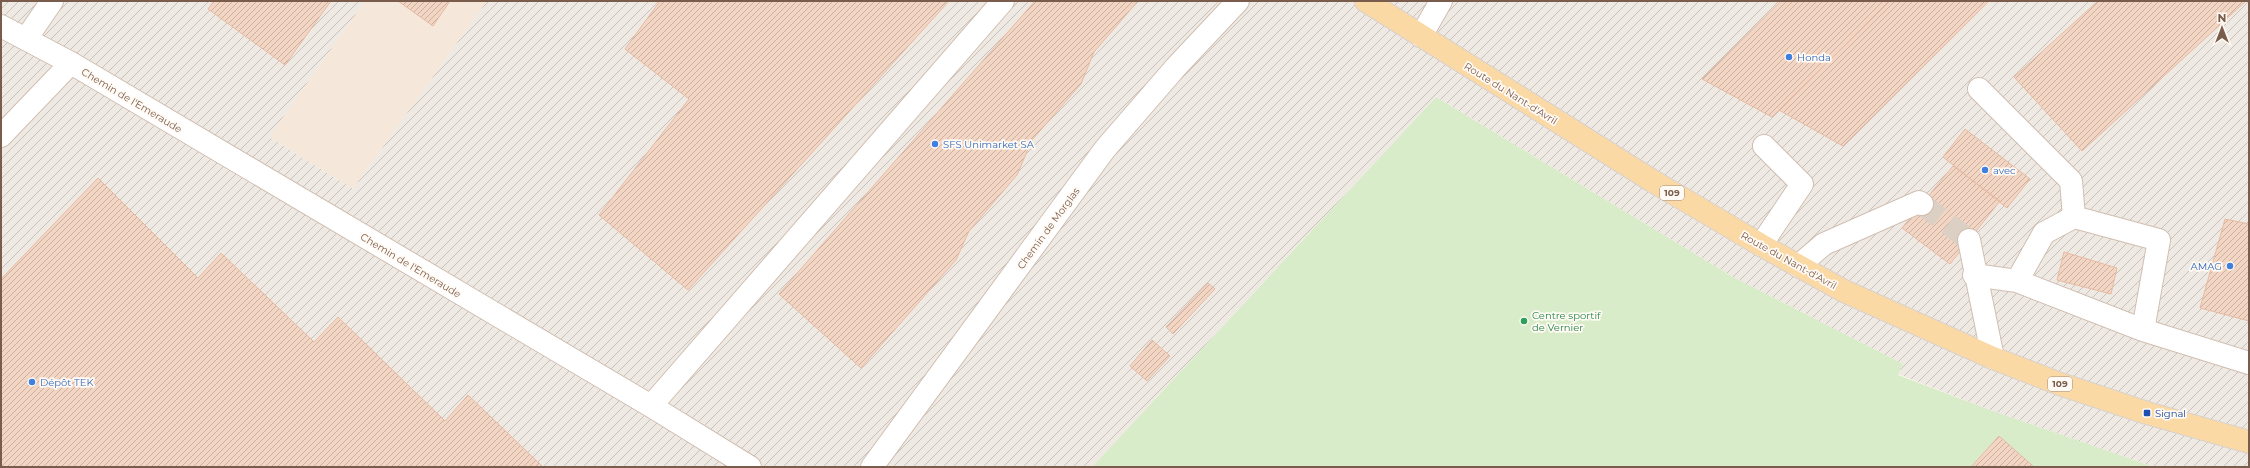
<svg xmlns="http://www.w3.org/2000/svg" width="2250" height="468" font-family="Montserrat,sans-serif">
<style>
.residential{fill:#f5e8da}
.industrial{fill:url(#industrial-furrows)}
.green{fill:#d8ecc9}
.building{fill:url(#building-hatch);stroke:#e6bba3}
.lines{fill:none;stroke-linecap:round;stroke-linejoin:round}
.minor-tunnel{stroke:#dcd0c4;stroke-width:22;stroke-dasharray:22 11;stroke-linecap:butt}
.minor-casing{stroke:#d1beb0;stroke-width:24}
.major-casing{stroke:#dad1cd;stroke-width:24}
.minor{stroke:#fff;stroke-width:22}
.major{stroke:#fbd9a5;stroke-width:22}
.shop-dot{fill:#3f7fe0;stroke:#fffaf3;stroke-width:1.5}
.leisure-dot{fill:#2e9e5b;stroke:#fffaf3;stroke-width:1.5}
.transit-dot{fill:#1a4fb4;stroke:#fffaf3;stroke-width:1.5}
.labels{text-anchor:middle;stroke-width:3.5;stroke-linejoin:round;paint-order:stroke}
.shield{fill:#fffaf3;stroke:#a28b7f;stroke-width:1}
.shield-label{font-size:9px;font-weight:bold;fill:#7a5c4d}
.shop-label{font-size:10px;fill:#366cbe;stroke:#fffaf3;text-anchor:start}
.street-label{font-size:10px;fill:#7a5c4d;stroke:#fffaf3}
.leisure-label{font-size:10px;fill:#27864d;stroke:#fffaf3;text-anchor:start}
.transit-label{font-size:10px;fill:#164399;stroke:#fffaf3;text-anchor:start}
</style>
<defs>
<pattern id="industrial-furrows" width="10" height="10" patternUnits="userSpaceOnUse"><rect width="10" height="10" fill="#efe9e4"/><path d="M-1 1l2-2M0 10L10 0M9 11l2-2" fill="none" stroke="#c7c0bb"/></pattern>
<pattern id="building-hatch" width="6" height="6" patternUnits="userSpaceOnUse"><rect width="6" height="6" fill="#f3d5c3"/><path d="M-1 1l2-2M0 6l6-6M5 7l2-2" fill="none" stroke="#cab0a1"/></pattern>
</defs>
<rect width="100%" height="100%" fill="#fdf6ec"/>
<path class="residential" d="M365,1H487L353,189L269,137Z"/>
<path class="industrial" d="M1,1H365L269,137L353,189L487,1H2249V467H2154L1990,410L1898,374L1903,364L1733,277L1436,97L1092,467H1Z"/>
<path class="green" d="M1436,97L1733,277L1903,364L1898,375L1990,410L2154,467H1092Z"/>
<path class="building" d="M214,1H331L285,65L208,9Z
M398,1H450L433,26Z
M660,1H949L688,290L599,215L689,99L625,49Z
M1035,1H1138L1094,52L1081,84L1032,140L1017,175L969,231L956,260L861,368L779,294Z
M1781,1H1890L1772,117L1702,79Z
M1890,1H1989L1843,146L1779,110Z
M2098,1H2246L2082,151L2014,77Z
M1965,129L2030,179L2007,208L1943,157Z
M1953,166L2000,201L1950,264L1902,228Z
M98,178L198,278L221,253L314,342L338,317L445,421L468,395L543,467H1V279Z
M2225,219L2249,224V321L2200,308Z
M2064,252L2117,268L2111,294L2057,280Z
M1208,283L1215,289L1173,334L1166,327Z
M1152,340L1170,356L1147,381L1130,366Z
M1999,436L2034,467H1971Z"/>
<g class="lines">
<path class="minor-tunnel" d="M1922,204L1969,240"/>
<g class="minor-casing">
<path id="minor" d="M1,26L71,63L651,406L750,467
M1421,36L1441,1
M26,39L52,1
M1979,89L2071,181L2074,217
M1,136L71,63
M1969,240L1993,358
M1761,245L1802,184L1764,146
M1798,266L1824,244L1919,202L1922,204
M1974,275L2017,281L2143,330L2249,363
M2017,281L2044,233L2074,217L2159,240L2143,330
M651,406L1003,1
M872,467L1105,149L1176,67L1238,1"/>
</g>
<g class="major-casing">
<path id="major" d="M1366,1L1651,180L1761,245L1844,291L1993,358L2060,384L2147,413L2249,442"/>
</g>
<use href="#minor" class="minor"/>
<use href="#major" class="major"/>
</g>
<g class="shop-dot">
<circle cx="1789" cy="57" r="4"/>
<circle cx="935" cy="144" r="4"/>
<circle cx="1985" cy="170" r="4"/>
<circle cx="2230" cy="266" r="4"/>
<circle cx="32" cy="382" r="4"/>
</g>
<circle class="leisure-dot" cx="1524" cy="321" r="4"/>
<rect class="transit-dot" x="2143" y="409" width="8" height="8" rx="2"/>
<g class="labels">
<g class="shield">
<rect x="1660" y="186" width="24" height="14" rx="3"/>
<rect x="2048" y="377" width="24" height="14" rx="3"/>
</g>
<g class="shield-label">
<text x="1672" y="196">109</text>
<text x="2060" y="387">109</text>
</g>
<g class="shop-label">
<text x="1797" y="61">Honda</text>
<text x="943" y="148">SFS Unimarket SA</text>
<text x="1993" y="174">avec</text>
<text x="2222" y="270" text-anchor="end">AMAG</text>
<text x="40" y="386">Dépôt TEK</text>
</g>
<g class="street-label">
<text transform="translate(1511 93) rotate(32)" y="4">Route du Nant-d'Avril</text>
<text transform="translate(132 100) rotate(31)" y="4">Chemin de l'Emeraude</text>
<text transform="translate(1048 228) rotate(-54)" y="4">Chemin de Morglas</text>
<text transform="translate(1789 260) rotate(29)" y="4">Route du Nant-d'Avril</text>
<text transform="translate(411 265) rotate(31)" y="4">Chemin de l'Emeraude</text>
</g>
<g class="leisure-label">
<text x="1532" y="319">Centre sportif<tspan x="1532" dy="12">de Vernier</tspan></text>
</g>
<g class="transit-label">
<text x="2155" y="417">Signal</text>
</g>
</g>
<rect width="2250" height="468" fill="none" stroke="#7a5c4d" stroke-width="4"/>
<g transform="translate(2222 28)" stroke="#fffaf3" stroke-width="3" paint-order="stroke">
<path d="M0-3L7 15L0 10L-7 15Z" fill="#7a5c4d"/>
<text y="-6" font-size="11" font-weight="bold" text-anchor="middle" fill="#7a5c4d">N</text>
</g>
</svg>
